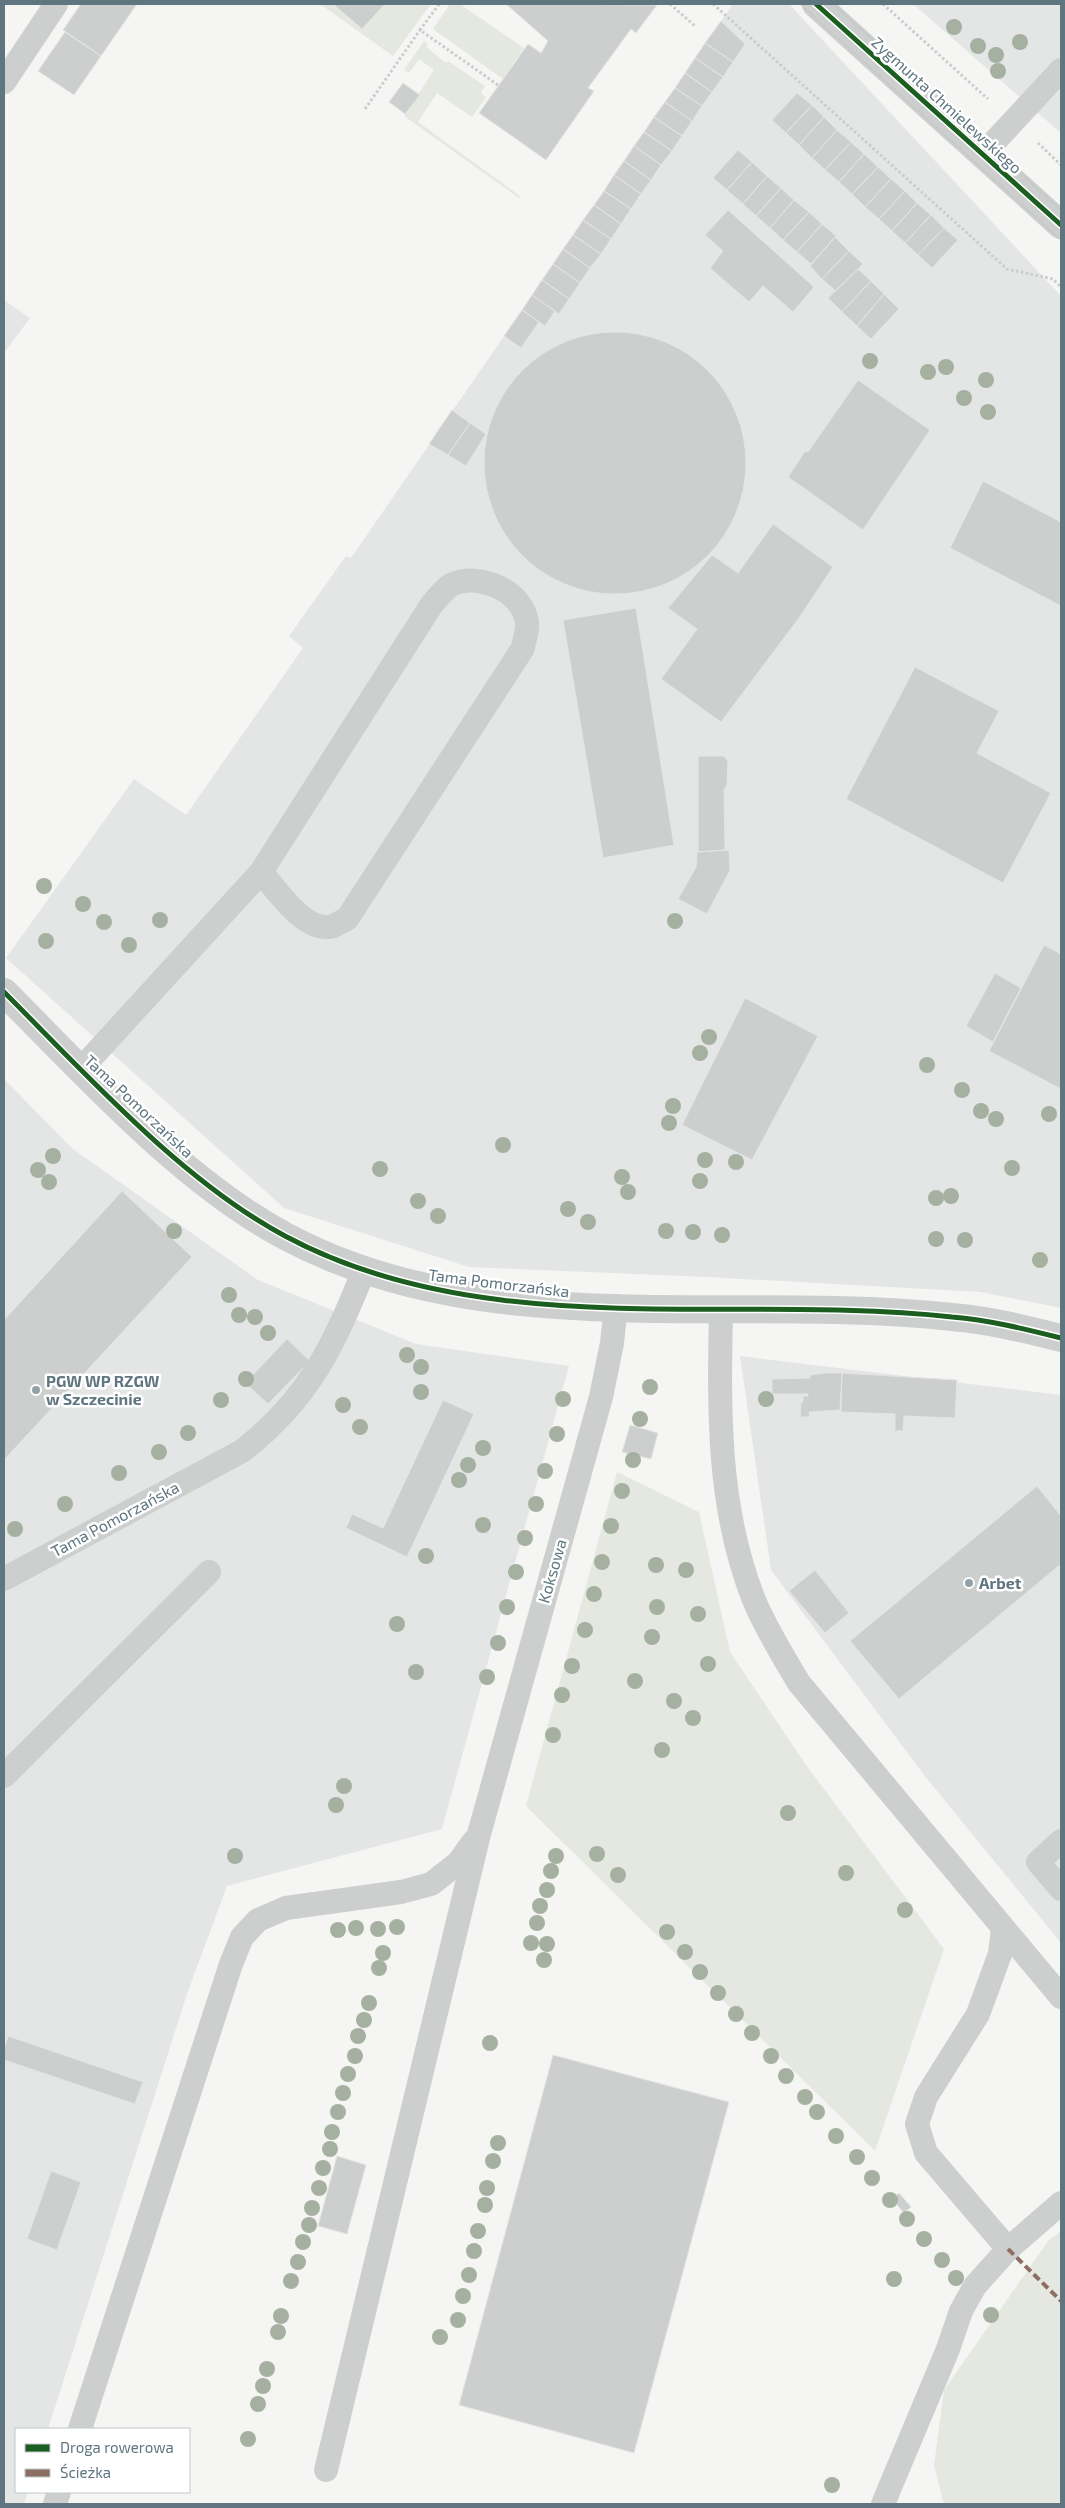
<svg xmlns="http://www.w3.org/2000/svg" width="1065" height="2508" font-family="'Exo 2',sans-serif">
<style>
.built{fill:#e4e6e6}
.green{fill:#e5e8e1}
.building{fill:#cdcfcf;stroke:#e4e4e3}
.lines{fill:none;stroke-linecap:round;stroke-linejoin:round}
.path{stroke:#cacccd;stroke-width:3;stroke-dasharray:2.5 2.5;stroke-linecap:butt}
.service{stroke:#cdcece;stroke-width:24}
.tertiary{stroke:#cdcece;stroke-width:28}
.tram{stroke:#c1c4c4;stroke-width:1}
.quiet{stroke:#8d6e63;stroke-width:4;stroke-dasharray:8 4;stroke-linecap:butt}
.cycleway-casing{stroke:#fff;stroke-width:8}
.cycleway{stroke:#1b5e20;stroke-width:5}
.tree{fill:#a6b0a1}
.poi-dot{fill:#94a2a8;stroke:#fff;stroke-width:2}
.labels{text-anchor:middle;stroke-width:5;stroke-linejoin:round;paint-order:stroke}
.street-label{font-size:16px;fill:#5f7680;stroke:#fff}
.poi-label{font-size:16px;font-weight:bold;fill:#5f7680;stroke:#fff;text-anchor:start}
</style>
<rect width="100%" height="100%" fill="#f5f5f3"/>
<path class="built" d="M733,4H789L1061,296V1308L980,1292L706,1277L469,1267L284,1208L6,958L134,779L186,815L303,648L289,636L346,556L351,558Z
M913,4H1061V133Z
M4,300L30,318L4,353Z
M4,1079L73,1149L258,1280L416,1344L569,1366L442,1829L227,1886L187,1994L48,2429H16V2492H28L24,2504H4Z
M740,1356L1061,1395V1943L924,1775L771,1570Z"/>
<path class="green" d="M320,4H333L362,29L385,4H431L393,56Z
M450,4H460L524,48L503,79L433,29Z
M424,41L428,44L426,47L446,63L448,61L485,86L481,93L486,97L472,117L437,93L418,122L520,196L519,198L404,116L434,70L419,59L409,73L404,70Z
M617,1472L699,1512L730,1652L806,1765L944,1949L875,2151L526,1806Z
M1061,2231V2504H946L943,2501L934,2465L944,2390L1048,2241Z"/>
<path class="building" d="M81,4H137L101,56L63,30Z
M333,4H385L362,29Z
M506,4L657,5L636,33L631,29L588,88L594,91L546,160L479,113L528,44L541,53L548,41Z
M721,21L745,44L733,62L705,43Z
M65,32L101,56L74,95L38,71Z
M705,43L733,62L723,77L695,58Z
M695,58L723,77L712,92L685,73Z
M685,73L712,92L702,106L675,88Z
M403,83L420,95L405,114L389,102Z
M675,88L702,106L692,121L665,102Z
M797,93L812,105L786,133L772,120Z
M665,102L692,121L682,136L654,117Z
M812,105L824,117L799,145L786,133Z
M654,117L682,136L672,151L644,132Z
M824,117L837,130L812,158L799,145Z
M837,130L851,142L825,170L812,158Z
M644,132L672,151L661,165L634,146Z
M851,142L864,154L839,182L825,170Z
M634,146L661,165L651,180L624,161Z
M738,150L752,162L727,190L713,178Z
M864,154L878,167L852,194L839,182Z
M624,161L651,180L641,194L614,175Z
M752,162L767,176L743,204L727,190Z
M878,167L891,179L865,207L852,194Z
M614,175L641,194L631,209L604,191Z
M767,176L781,188L756,216L743,204Z
M891,179L905,191L879,219L865,207Z
M781,188L794,200L770,228L756,216Z
M604,191L631,209L621,224L594,205Z
M905,191L917,203L892,231L879,219Z
M794,200L809,212L783,240L770,228Z
M917,203L931,215L905,243L892,231Z
M594,205L621,224L611,239L583,220Z
M728,210L814,287L793,312L763,286L749,302L710,268L723,251L705,235Z
M809,212L822,224L797,252L783,240Z
M931,215L944,228L918,255L905,243Z
M583,220L611,239L601,254L573,235Z
M822,224L836,236L811,264L797,252Z
M944,228L958,240L932,268L918,255Z
M573,235L601,254L590,268L563,249Z
M835,237L849,251L822,279L810,266Z
M563,249L590,268L580,283L553,264Z
M849,251L863,264L836,291L822,279Z
M553,264L580,283L569,299L542,280Z
M858,269L871,281L842,312L828,298Z
M542,280L569,299L559,314L532,295Z
M871,281L884,294L857,326L842,312Z
M884,294L899,309L871,339L857,326Z
M532,295L555,311L545,326L522,310Z
M522,310L539,322L521,348L504,336Z
M484 463a131 131 0 1 1 262 0a131 131 0 1 1-262 0Z
M858,380L930,430L863,530L788,477L805,451L808,452Z
M452,410L470,423L448,455L429,444Z
M470,423L486,434L466,466L448,455Z
M983,481L1061,522V606L950,548Z
M773,524L833,567L799,618L721,722L661,679L697,629L668,608L712,555L738,573Z
M636,608L674,845L603,858L563,620Z
M915,667L999,711L977,753L1051,793L1003,883L846,799Z
M698,756H724L728,761L727,785L724,790L725,850L698,852Z
M729,850L730,870L707,914L678,899L696,867L697,852Z
M1044,945L1061,954V1089L989,1051Z
M995,973L1021,988L993,1042L966,1026Z
M745,998L818,1036L752,1160L682,1125Z
M122,1191L192,1257L4,1460V1320Z
M287,1339L310,1361L268,1404L245,1383Z
M825,1373H842L840,1410L809,1412L810,1417H800L801,1402H803V1396H808V1394H772V1379L810,1378V1375Z
M842,1373L957,1380L955,1418L904,1416L903,1431H895V1414L841,1412Z
M443,1400L474,1414L407,1557L346,1528L352,1514L383,1528Z
M630,1425L658,1433L651,1459L622,1452Z
M1037,1486L1061,1516V1564L899,1699L850,1641Z
M815,1570L849,1613L825,1633L789,1591Z
M8,2036L143,2082L135,2104L4,2060V2050Z
M553,2055L729,2102L634,2453L459,2405Z
M337,2156L366,2165L347,2234L318,2226Z
M51,2171L81,2182L57,2250L27,2239Z
M899,2193L911,2207L904,2213L892,2199Z"/>
<g class="lines">
<path class="path" d="M439,4L420,30L498,85
M670,4L695,26
M713,4L1007,269L1053,279L1061,287
M883,4L988,99
M365,109L420,30
M1038,143L1061,165"/>
<path class="service" d="M4,82L56,4
M983,154L1061,70
M81,1069L261,872L432,604C438,598 444,589 451,585C479,571 525,592 527,624C528,631 524,640 523,648L347,919C342,921 338,924 333,926C306,935 276,889 261,872
M721,1311C719,1409 717,1507 754,1600C766,1629 783,1656 799,1683L1061,1997
M4,1579L242,1451C308,1400 334,1346 364,1270
M4,1776L209,1572
M1061,1841L1038,1862L1061,1889
M1003,1928L1000,1954L978,2014L926,2097L917,2124L926,2153L1008,2249
M80,2429L231,1964L242,1937L258,1920L286,1908L401,1892L431,1884L458,1863L474,1841
M326,2470L479,1834L601,1397L612,1343L616,1306
M55,2504L59,2492
M883,2504L948,2349L961,2311L975,2286L1008,2249L1061,2203"/>
<path class="tertiary" d="M816,4L1061,225
M4,992C86,1074 182,1181 285,1236C486,1344 735,1293 952,1317C989,1320 1025,1329 1061,1338"/>
<path class="tram" d="M800,4L1061,240
M833,4L1061,210"/>
<path class="quiet" d="M1008,2249L1061,2301"/>
<g class="cycleway-casing">
<path id="cycleway" d="M816,4L1061,225
M4,992C86,1074 182,1181 285,1236C486,1344 735,1293 952,1317C989,1320 1025,1329 1061,1338"/>
</g>
<use href="#cycleway" class="cycleway"/>
</g>
<g class="tree">
<circle cx="954" cy="27" r="8"/>
<circle cx="1020" cy="42" r="8"/>
<circle cx="978" cy="46" r="8"/>
<circle cx="996" cy="55" r="8"/>
<circle cx="998" cy="71" r="8"/>
<circle cx="870" cy="361" r="8"/>
<circle cx="946" cy="367" r="8"/>
<circle cx="928" cy="372" r="8"/>
<circle cx="986" cy="380" r="8"/>
<circle cx="964" cy="398" r="8"/>
<circle cx="988" cy="412" r="8"/>
<circle cx="44" cy="886" r="8"/>
<circle cx="83" cy="904" r="8"/>
<circle cx="160" cy="920" r="8"/>
<circle cx="675" cy="921" r="8"/>
<circle cx="104" cy="922" r="8"/>
<circle cx="46" cy="941" r="8"/>
<circle cx="129" cy="945" r="8"/>
<circle cx="709" cy="1037" r="8"/>
<circle cx="700" cy="1053" r="8"/>
<circle cx="927" cy="1065" r="8"/>
<circle cx="962" cy="1090" r="8"/>
<circle cx="673" cy="1106" r="8"/>
<circle cx="981" cy="1111" r="8"/>
<circle cx="1049" cy="1114" r="8"/>
<circle cx="996" cy="1119" r="8"/>
<circle cx="669" cy="1123" r="8"/>
<circle cx="503" cy="1145" r="8"/>
<circle cx="53" cy="1156" r="8"/>
<circle cx="705" cy="1160" r="8"/>
<circle cx="736" cy="1162" r="8"/>
<circle cx="1012" cy="1168" r="8"/>
<circle cx="380" cy="1169" r="8"/>
<circle cx="38" cy="1170" r="8"/>
<circle cx="622" cy="1177" r="8"/>
<circle cx="700" cy="1181" r="8"/>
<circle cx="49" cy="1182" r="8"/>
<circle cx="628" cy="1192" r="8"/>
<circle cx="951" cy="1196" r="8"/>
<circle cx="936" cy="1198" r="8"/>
<circle cx="418" cy="1201" r="8"/>
<circle cx="568" cy="1209" r="8"/>
<circle cx="438" cy="1216" r="8"/>
<circle cx="588" cy="1222" r="8"/>
<circle cx="174" cy="1231" r="8"/>
<circle cx="666" cy="1231" r="8"/>
<circle cx="693" cy="1232" r="8"/>
<circle cx="722" cy="1235" r="8"/>
<circle cx="936" cy="1239" r="8"/>
<circle cx="965" cy="1240" r="8"/>
<circle cx="1040" cy="1260" r="8"/>
<circle cx="229" cy="1295" r="8"/>
<circle cx="239" cy="1315" r="8"/>
<circle cx="255" cy="1317" r="8"/>
<circle cx="268" cy="1333" r="8"/>
<circle cx="407" cy="1355" r="8"/>
<circle cx="421" cy="1367" r="8"/>
<circle cx="246" cy="1379" r="8"/>
<circle cx="650" cy="1387" r="8"/>
<circle cx="421" cy="1392" r="8"/>
<circle cx="563" cy="1399" r="8"/>
<circle cx="766" cy="1399" r="8"/>
<circle cx="221" cy="1400" r="8"/>
<circle cx="343" cy="1405" r="8"/>
<circle cx="640" cy="1419" r="8"/>
<circle cx="360" cy="1427" r="8"/>
<circle cx="188" cy="1433" r="8"/>
<circle cx="557" cy="1434" r="8"/>
<circle cx="483" cy="1448" r="8"/>
<circle cx="159" cy="1452" r="8"/>
<circle cx="633" cy="1460" r="8"/>
<circle cx="468" cy="1465" r="8"/>
<circle cx="545" cy="1471" r="8"/>
<circle cx="119" cy="1473" r="8"/>
<circle cx="459" cy="1480" r="8"/>
<circle cx="622" cy="1491" r="8"/>
<circle cx="65" cy="1504" r="8"/>
<circle cx="536" cy="1504" r="8"/>
<circle cx="483" cy="1525" r="8"/>
<circle cx="611" cy="1526" r="8"/>
<circle cx="15" cy="1529" r="8"/>
<circle cx="525" cy="1538" r="8"/>
<circle cx="426" cy="1556" r="8"/>
<circle cx="602" cy="1562" r="8"/>
<circle cx="656" cy="1565" r="8"/>
<circle cx="686" cy="1570" r="8"/>
<circle cx="516" cy="1572" r="8"/>
<circle cx="594" cy="1594" r="8"/>
<circle cx="507" cy="1607" r="8"/>
<circle cx="657" cy="1607" r="8"/>
<circle cx="698" cy="1614" r="8"/>
<circle cx="397" cy="1624" r="8"/>
<circle cx="585" cy="1630" r="8"/>
<circle cx="652" cy="1637" r="8"/>
<circle cx="498" cy="1643" r="8"/>
<circle cx="708" cy="1664" r="8"/>
<circle cx="572" cy="1666" r="8"/>
<circle cx="416" cy="1672" r="8"/>
<circle cx="487" cy="1677" r="8"/>
<circle cx="635" cy="1681" r="8"/>
<circle cx="562" cy="1695" r="8"/>
<circle cx="674" cy="1701" r="8"/>
<circle cx="693" cy="1718" r="8"/>
<circle cx="553" cy="1735" r="8"/>
<circle cx="662" cy="1750" r="8"/>
<circle cx="344" cy="1786" r="8"/>
<circle cx="336" cy="1805" r="8"/>
<circle cx="788" cy="1813" r="8"/>
<circle cx="597" cy="1854" r="8"/>
<circle cx="235" cy="1856" r="8"/>
<circle cx="556" cy="1856" r="8"/>
<circle cx="551" cy="1871" r="8"/>
<circle cx="846" cy="1873" r="8"/>
<circle cx="618" cy="1875" r="8"/>
<circle cx="547" cy="1890" r="8"/>
<circle cx="540" cy="1906" r="8"/>
<circle cx="905" cy="1910" r="8"/>
<circle cx="537" cy="1923" r="8"/>
<circle cx="397" cy="1927" r="8"/>
<circle cx="356" cy="1928" r="8"/>
<circle cx="378" cy="1929" r="8"/>
<circle cx="338" cy="1930" r="8"/>
<circle cx="667" cy="1932" r="8"/>
<circle cx="531" cy="1943" r="8"/>
<circle cx="547" cy="1944" r="8"/>
<circle cx="685" cy="1952" r="8"/>
<circle cx="383" cy="1953" r="8"/>
<circle cx="544" cy="1960" r="8"/>
<circle cx="379" cy="1968" r="8"/>
<circle cx="700" cy="1972" r="8"/>
<circle cx="718" cy="1993" r="8"/>
<circle cx="369" cy="2003" r="8"/>
<circle cx="736" cy="2014" r="8"/>
<circle cx="364" cy="2020" r="8"/>
<circle cx="752" cy="2033" r="8"/>
<circle cx="358" cy="2036" r="8"/>
<circle cx="490" cy="2043" r="8"/>
<circle cx="355" cy="2056" r="8"/>
<circle cx="771" cy="2056" r="8"/>
<circle cx="348" cy="2074" r="8"/>
<circle cx="786" cy="2076" r="8"/>
<circle cx="343" cy="2093" r="8"/>
<circle cx="805" cy="2097" r="8"/>
<circle cx="338" cy="2112" r="8"/>
<circle cx="817" cy="2112" r="8"/>
<circle cx="332" cy="2132" r="8"/>
<circle cx="836" cy="2136" r="8"/>
<circle cx="498" cy="2143" r="8"/>
<circle cx="330" cy="2149" r="8"/>
<circle cx="857" cy="2157" r="8"/>
<circle cx="493" cy="2161" r="8"/>
<circle cx="323" cy="2168" r="8"/>
<circle cx="872" cy="2178" r="8"/>
<circle cx="319" cy="2188" r="8"/>
<circle cx="487" cy="2188" r="8"/>
<circle cx="890" cy="2200" r="8"/>
<circle cx="485" cy="2205" r="8"/>
<circle cx="312" cy="2208" r="8"/>
<circle cx="907" cy="2219" r="8"/>
<circle cx="309" cy="2225" r="8"/>
<circle cx="478" cy="2231" r="8"/>
<circle cx="924" cy="2239" r="8"/>
<circle cx="303" cy="2242" r="8"/>
<circle cx="474" cy="2251" r="8"/>
<circle cx="942" cy="2260" r="8"/>
<circle cx="298" cy="2262" r="8"/>
<circle cx="469" cy="2275" r="8"/>
<circle cx="956" cy="2278" r="8"/>
<circle cx="894" cy="2279" r="8"/>
<circle cx="291" cy="2281" r="8"/>
<circle cx="463" cy="2296" r="8"/>
<circle cx="991" cy="2315" r="8"/>
<circle cx="281" cy="2316" r="8"/>
<circle cx="458" cy="2320" r="8"/>
<circle cx="278" cy="2332" r="8"/>
<circle cx="440" cy="2337" r="8"/>
<circle cx="267" cy="2369" r="8"/>
<circle cx="263" cy="2386" r="8"/>
<circle cx="258" cy="2404" r="8"/>
<circle cx="248" cy="2439" r="8"/>
<circle cx="832" cy="2485" r="8"/>
</g>
<g class="poi-dot">
<circle cx="36" cy="1390" r="5"/>
<circle cx="969" cy="1583" r="5"/>
</g>
<g class="labels">
<g class="street-label">
<text transform="translate(947 105) rotate(42)" y="6">Zygmunta Chmielewskiego</text>
<text transform="translate(139 1106) rotate(43)" y="6">Tama Pomorzańska</text>
<text transform="translate(499 1283) rotate(7)" y="6">Tama Pomorzańska</text>
<text transform="translate(115 1519) rotate(-28)" y="6">Tama Pomorzańska</text>
<text transform="translate(552 1571) rotate(-74)" y="6">Koksowa</text>
</g>
<g class="poi-label">
<text x="46" y="1387">PGW WP RZGW<tspan x="46" dy="18">w Szczecinie</tspan></text>
<text x="979" y="1589">Arbet</text>
</g>
</g>
<rect width="1065" height="2508" fill="none" stroke="#5f7680" stroke-width="10"/>
<rect x="15" y="2428" width="175" height="65" fill="#ffffff" stroke="#bfc8cc"/>
<rect x="25" y="2444" width="25" height="8" fill="#1b5e20" stroke="#bfc8cc"/>
<text x="60" y="2453" font-size="15" fill="#5f7680">Droga rowerowa</text>
<rect x="25" y="2469" width="25" height="8" fill="#8d6e63" stroke="#bfc8cc"/>
<text x="60" y="2478" font-size="15" fill="#5f7680">Ścieżka</text>
</svg>
